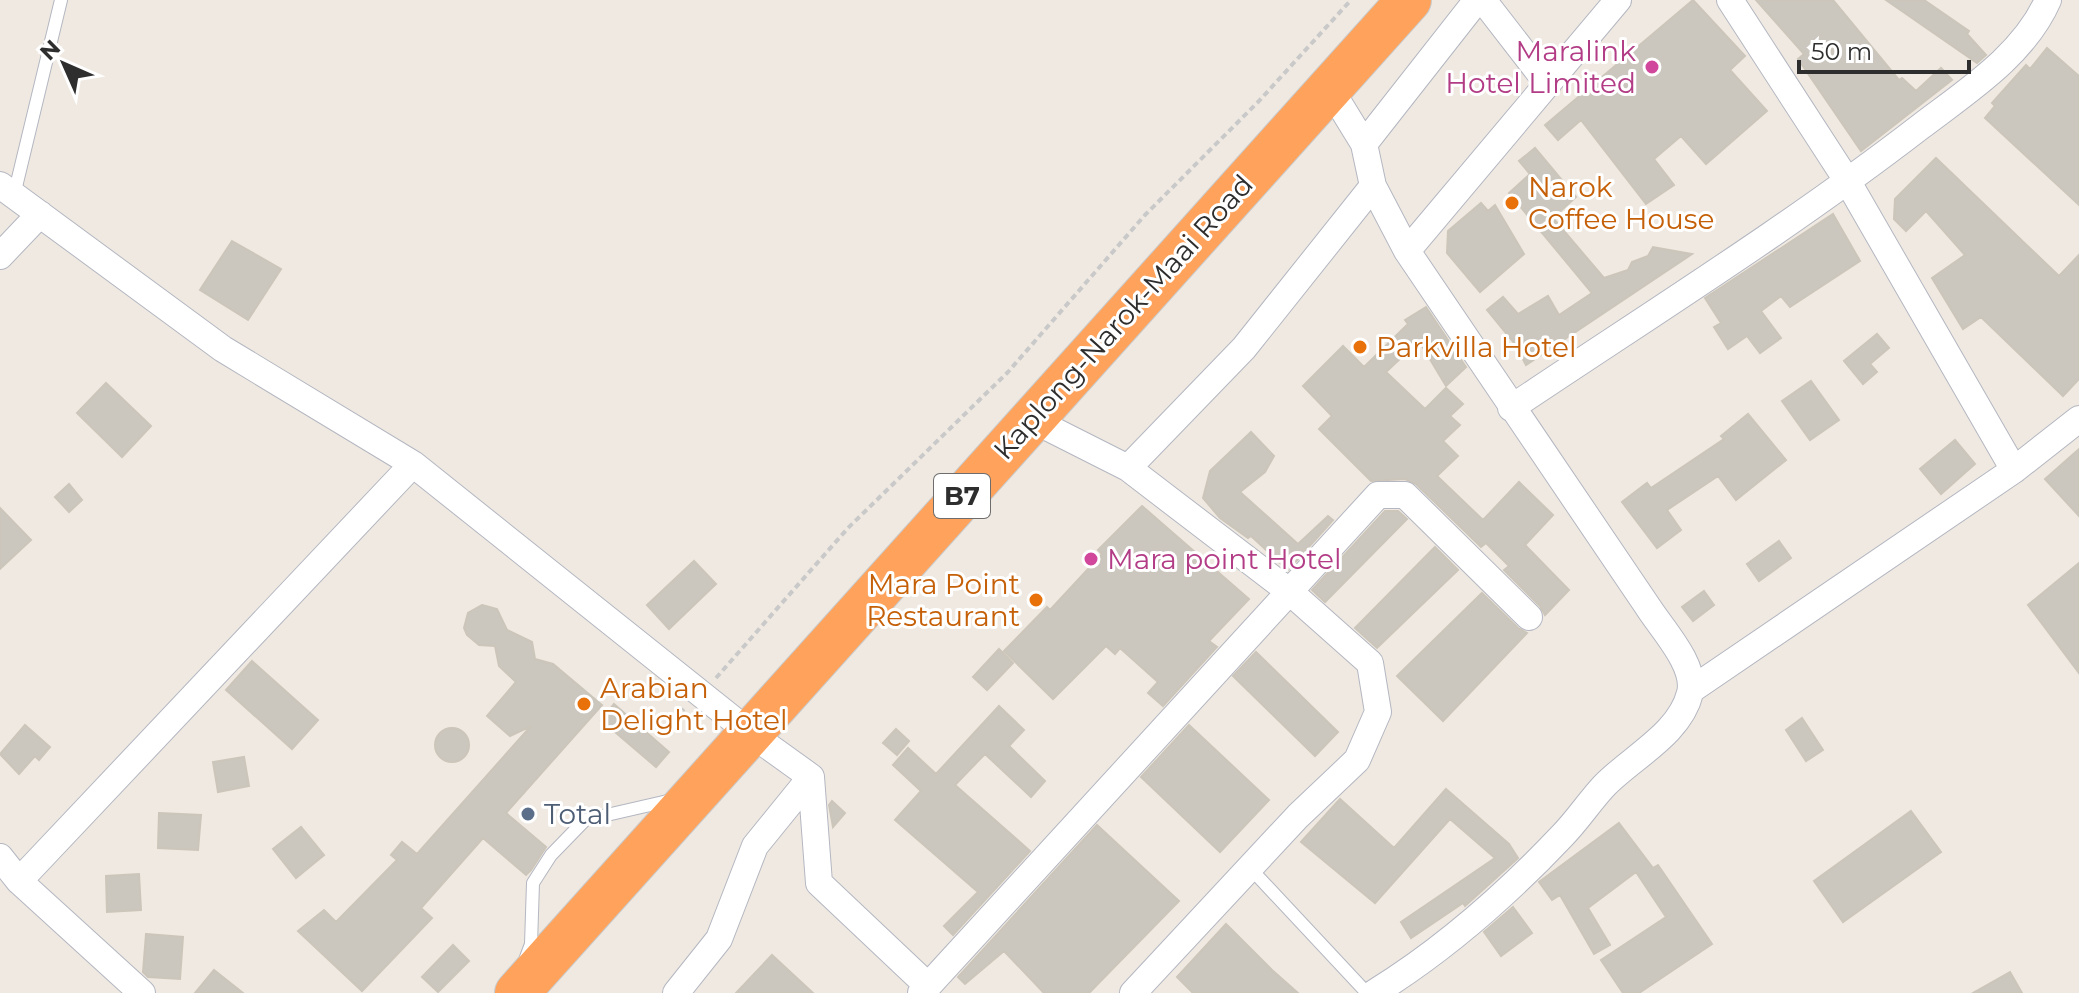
<svg xmlns="http://www.w3.org/2000/svg" width="2079" height="993" font-family="Montserrat,sans-serif">
<style>
.building{fill:#cbc7bf;stroke:#cbc5ba;stroke-width:2}
.lines{fill:none;stroke-linecap:round;stroke-linejoin:round}
.lane-casing{stroke:#b4b7c1;stroke-width:14}
.street-casing{stroke:#b4b7c1;stroke-width:28}
.highway-casing{stroke:#c9c9c9;stroke-width:46}
.path{stroke:#c9c9c9;stroke-width:4;stroke-dasharray:6 4;stroke-linecap:butt}
.lane{stroke:#fff;stroke-width:12}
.street{stroke:#fff;stroke-width:26}
.highway{stroke:#ffa35c;stroke-width:44}
.hotel-dot{fill:#d1479c;stroke:#fff;stroke-width:3}
.food-dot{fill:#e8710a;stroke:#fff;stroke-width:3}
.service-dot{fill:#5c6f8a;stroke:#fff;stroke-width:3}
.labels{text-anchor:middle;stroke-width:6;stroke-linejoin:round;paint-order:stroke}
.shield{fill:#fff;stroke:#6d6d6d;stroke-width:2}
.shield-label{font-size:26px;font-weight:bold;fill:#2e2e2e}
.hotel-label{font-size:28px;fill:#b23c85;stroke:#fff;text-anchor:end}
.food-label{font-size:28px;fill:#c56008;stroke:#fff;text-anchor:start}
.street-label{font-size:28px;fill:#2e2e2e;stroke:#fff}
.service-label{font-size:28px;fill:#4e5e75;stroke:#fff;text-anchor:start}
</style>
<rect width="100%" height="100%" fill="#efe9e1"/>
<path class="building" d="M1693,0L1745,56L1730,70L1767,111L1706,164L1681,136L1654,159L1674,185L1646,204L1581,120L1558,140L1545,125Z
M1756,0H1833L1899,80L1902,78L1916,91L1941,68L1952,80L1861,151L1798,59L1804,54Z
M1886,0H1924L1969,31L1967,34L1986,55L1977,63Z
M2047,48L2079,76V205L1985,118L1995,106L1992,103L2026,65L2030,69Z
M1535,148L1576,197L1553,218L1604,278L1628,270L1632,262L1648,256L1653,247L1692,254L1526,365L1515,344L1487,310L1503,297L1518,314L1548,296L1559,315L1592,293L1509,193L1530,174L1519,161Z
M1936,158L2059,276L2079,255V379L2063,396L1981,317L1963,329L1932,278L1965,255L1926,211L1906,231L1894,219L1895,199Z
M1481,203L1488,211L1495,205L1524,254L1480,292L1447,253L1448,231Z
M1833,214L1860,261L1790,307L1781,296L1761,311L1781,338L1760,353L1747,336L1728,349L1714,327L1721,323L1705,298Z
M232,241L281,269L248,320L200,290Z
M1426,307L1466,367L1446,386L1419,341L1386,372L1425,409L1446,388L1463,404L1450,416L1460,425L1443,441L1458,456L1437,476L1483,520L1519,482L1553,515L1525,545L1569,590L1545,615L1540,606L1504,570L1509,566L1486,543L1481,547L1416,484L1405,479L1371,481L1319,429L1332,416L1303,386L1343,346L1364,367L1408,324L1405,320Z
M1877,334L1889,348L1870,364L1877,372L1863,384L1844,361Z
M1811,381L1839,420L1810,440L1782,401Z
M106,383L151,426L122,457L77,413Z
M1748,414L1786,460L1736,500L1718,476L1667,510L1681,530L1657,548L1622,502L1647,483L1651,488L1724,439L1721,436Z
M1251,432L1274,456L1265,472L1240,492L1298,544L1328,516L1333,520L1288,570L1251,536L1248,538L1220,518L1203,498L1210,471Z
M1955,440L1975,464L1941,494L1920,469Z
M2079,449V516L2045,479Z
M69,484L82,500L69,512L55,497Z
M1142,506L1249,599L1209,641L1217,647L1163,706L1148,693L1158,682L1120,648L1115,654L1106,646L1053,699L1004,651L1047,607L1050,610L1102,554L1098,550Z
M0,508L31,540L0,569Z
M1385,511H1398L1407,519L1325,602L1312,590Z
M1779,541L1791,558L1759,581L1747,564Z
M1435,547L1458,570L1377,648L1355,628Z
M694,561L716,584L669,629L647,605Z
M2079,563V673L2028,605Z
M1704,591L1714,605L1693,621L1682,607Z
M1482,593L1518,628L1527,633L1443,721L1397,676Z
M482,605L497,609L507,630L532,642L535,659L553,664L602,705L506,813L546,847L531,870L526,875L483,838L421,908L432,918L362,991L298,931L324,910L336,922L397,860L391,855L402,842L417,854L531,726L510,736L487,716L516,682L499,666L495,646L479,645L467,635L464,628L468,613Z
M999,649L1013,663L987,690L973,677Z
M1256,652L1338,732L1315,756L1233,676Z
M252,661L318,720L292,749L226,690Z
M614,704L669,752L656,767L601,720Z
M999,706L1024,730L1009,746L1045,781L1031,797L985,754L955,785L1030,851L953,935L944,926L978,892L895,820L921,791L893,765L908,748L936,774Z
M1802,718L1823,750L1806,761L1786,730Z
M25,725L50,747L39,760L35,756L19,774L0,754Z
M1189,725L1269,800L1220,852L1141,777Z
M435 745a17 17 0 1 1 34 0a17 17 0 1 1-34 0Z
M896,729L909,741L897,755L883,743Z
M244,757L249,786L218,792L213,762Z
M1446,789L1509,844L1518,858L1465,906L1463,903L1411,938L1401,922L1495,858L1450,819L1375,903L1301,842L1340,799L1394,848Z
M832,801L845,813L833,827L829,805Z
M1911,811L1941,852L1843,922L1814,881Z
M159,813L201,815L198,850L158,848Z
M1619,823L1653,868L1658,865L1712,944L1639,993H1623L1601,960L1666,917L1636,872L1588,908L1610,945L1594,954L1560,895L1552,900L1539,882Z
M1097,825L1179,901L1089,993H1044L1004,951L965,984L958,977Z
M301,827L324,855L296,878L273,849Z
M139,874L141,910L107,912L106,876Z
M1513,907L1532,933L1501,956L1484,932Z
M1226,924L1272,970L1298,993H1193L1177,977Z
M146,934L183,937L180,979L148,977L143,972Z
M453,945L469,961L438,992L422,977Z
M772,955L813,993H736Z
M214,970L243,993H195Z
M2010,972L2022,993H1973Z"/>
<g class="lines">
<g class="lane-casing">
<path id="lane" d="M14,195L61,0
M1251,869L1367,993
M525,960L531,944L533,883L551,855L585,820L672,800"/>
</g>
<g class="street-casing">
<path id="street" d="M1483,0L1548,84
M1730,0L1848,182L2014,470
M1329,87L1364,144L1373,186L1407,251L1648,607C1662,629 1697,666 1690,693C1680,734 1632,757 1604,786C1589,802 1577,821 1561,837C1506,895 1442,951 1374,993
M1364,144L1477,0
M0,185L223,349L413,464L750,733L811,777L755,846L719,939L676,993
M1407,251L1618,0
M0,256L40,214
M1511,408C1648,316 1789,228 1920,127C1967,91 2024,55 2048,0
M1031,419L1128,468L1290,592L1370,663L1378,712L1357,760L1298,816L1133,993
M1128,468L1244,348L1373,186
M1691,690L2014,470L2079,419
M811,777L819,883L928,986L921,993
M0,857L19,881L142,993
M19,881L413,464
M928,986L1378,495H1405L1529,617"/>
</g>
<g class="highway-casing">
<path id="highway" d="M517,993L1409,0"/>
</g>
<path class="path" d="M716,678L848,528L1008,372L1145,215L1259,101L1351,0
M675,717L684,709"/>
<use href="#lane" class="lane"/>
<use href="#street" class="street"/>
<use href="#highway" class="highway"/>
</g>
<g class="hotel-dot">
<circle cx="1652" cy="67" r="8"/>
<circle cx="1091" cy="559" r="8"/>
</g>
<g class="food-dot">
<circle cx="1512" cy="203" r="8"/>
<circle cx="1360" cy="347" r="8"/>
<circle cx="1036" cy="600" r="8"/>
<circle cx="584" cy="704" r="8"/>
</g>
<circle class="service-dot" cx="528" cy="814" r="8"/>
<g class="labels">
<rect class="shield" x="934" y="474" width="56" height="44" rx="6"/>
<g class="shield-label">
<text x="962" y="505">B7</text>
</g>
<g class="hotel-label">
<text x="1636" y="61">Maralink<tspan x="1636" dy="32">Hotel Limited</tspan></text>
<text x="1107" y="569" text-anchor="start">Mara point Hotel</text>
</g>
<g class="food-label">
<text x="1528" y="197">Narok<tspan x="1528" dy="32">Coffee House</tspan></text>
<text x="1376" y="357">Parkvilla Hotel</text>
<text x="1020" y="594" text-anchor="end">Mara Point<tspan x="1020" dy="32">Restaurant</tspan></text>
<text x="600" y="698">Arabian<tspan x="600" dy="32">Delight Hotel</tspan></text>
</g>
<g class="street-label">
<text transform="translate(1123 317) rotate(-48)" y="10">Kaplong-Narok-Maai Road</text>
</g>
<g class="service-label">
<text x="544" y="824">Total</text>
</g>
</g>
<g transform="translate(64 64) rotate(315)" stroke="#ffffff" stroke-width="6" paint-order="stroke">
<path d="M0-6L14 30L0 20L-14 30Z" fill="#2e2e2e"/>
<text y="-12" font-size="22" font-weight="bold" text-anchor="middle" fill="#2e2e2e">N</text>
</g>
<path d="M1799 60v12h170v-12" fill="none" stroke="#2e2e2e" stroke-width="4"/>
<text x="1811" y="60" font-size="24" fill="#2e2e2e" stroke="#ffffff" stroke-width="6" paint-order="stroke">50 m</text>
</svg>
